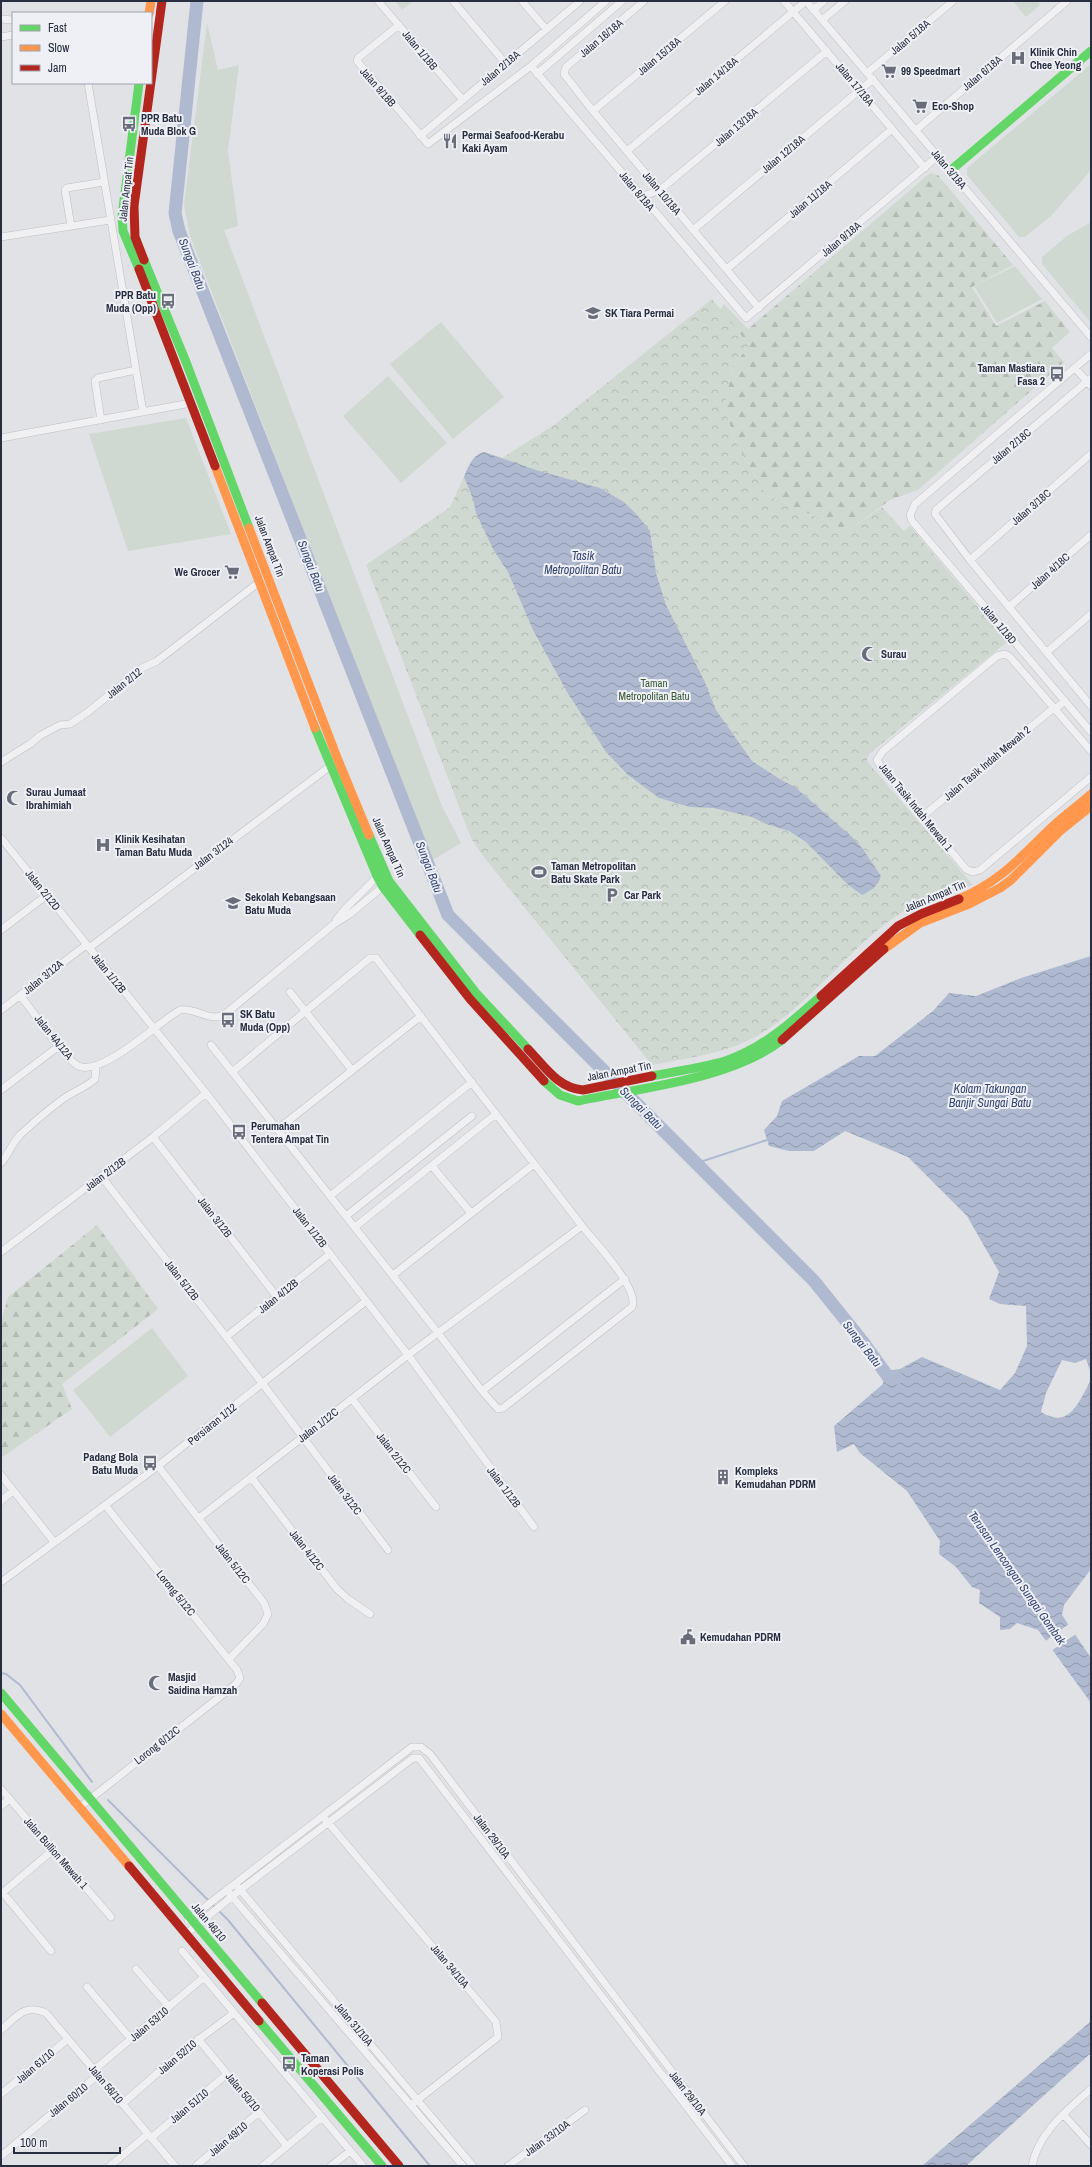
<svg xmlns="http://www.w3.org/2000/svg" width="1092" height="2167" font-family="'Archivo Narrow',sans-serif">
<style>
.green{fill:#d0d9d1}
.forest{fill:url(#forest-firs)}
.park{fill:url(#park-crowns)}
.water{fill:url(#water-waves)}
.pier{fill:#e1e2e6}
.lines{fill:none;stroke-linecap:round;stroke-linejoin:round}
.stream{stroke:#afbad1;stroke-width:2}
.river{stroke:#afbad1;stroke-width:13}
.street-casing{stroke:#bebfc3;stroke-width:8}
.street{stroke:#f0f0f2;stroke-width:7}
.fast{stroke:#63d668;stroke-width:9}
.slow{stroke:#ff974d;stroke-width:9}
.jam{stroke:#b3261e;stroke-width:9}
.labels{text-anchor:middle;stroke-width:4;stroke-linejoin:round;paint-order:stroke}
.street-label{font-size:11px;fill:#282d3f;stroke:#eef0f5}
.poi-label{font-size:11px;font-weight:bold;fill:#282d3f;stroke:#eef0f5;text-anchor:start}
.park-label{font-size:11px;fill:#375a35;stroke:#eef0f5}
.water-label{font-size:12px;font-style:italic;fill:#334572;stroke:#eef0f5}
</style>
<defs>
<pattern id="forest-firs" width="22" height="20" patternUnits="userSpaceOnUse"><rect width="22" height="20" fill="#d0d9d1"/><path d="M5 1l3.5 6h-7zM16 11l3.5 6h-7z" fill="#b3bbb4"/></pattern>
<pattern id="park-crowns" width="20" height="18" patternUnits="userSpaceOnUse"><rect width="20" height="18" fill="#d0d9d1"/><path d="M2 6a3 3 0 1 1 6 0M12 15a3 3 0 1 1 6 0" fill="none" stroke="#b3bbb4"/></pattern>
<pattern id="water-waves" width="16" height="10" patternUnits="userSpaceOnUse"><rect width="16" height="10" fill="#afbad1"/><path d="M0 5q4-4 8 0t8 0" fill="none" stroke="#8e98ab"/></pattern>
</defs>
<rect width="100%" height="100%" fill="#e1e2e6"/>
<path class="green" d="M395,1H413L402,10Z
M1013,1H1037L1040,5L1026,17Z
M207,23L218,70L239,65L228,151L238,226L224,230L442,806L461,843L431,861L190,236L184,205Z
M1091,64V170L1051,216L1025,237H1019L967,175V168Z
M1091,222V323L1042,264V257L1067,236Z
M1015,266L1042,299L997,323L974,286Z
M441,322L504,397L453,439L390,364Z
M388,376L447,443L401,483L343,416Z
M186,418L231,534L128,551L89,434Z
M152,1328L188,1376L110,1437L73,1390Z"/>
<path class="forest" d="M930,173L938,175L1013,265L972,287L996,326L1045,301L1070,332L1052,348L1064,362L918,490L890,500L848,531L766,495L736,443L724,408L732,368L749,345L720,310L724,304L748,329Z
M97,1225L158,1309L62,1384L72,1409L1,1458V1322L8,1297Z"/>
<path class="park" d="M712,299L749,345L732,368L724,408L736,443L766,495L848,531L882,507L904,531L910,526L1007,642L869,754L867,761L973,885C958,890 941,893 927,899C865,925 819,998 762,1033C731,1053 688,1058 652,1065L483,856L471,838L366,565L450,507L467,470L478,454L484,452L502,458L557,423Z"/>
<path class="water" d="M484,452L536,470L600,488L624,502L638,516L650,531L656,573L666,605L704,680L716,710L752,761L783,781L795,787L852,837L863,849L881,876C878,886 872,890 862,895L847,884L806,842L789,831L766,824L752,817L714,808L690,807L659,798L628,775L606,752L567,692L533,630L508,572L493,549L476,513L473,499L464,477C468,467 472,455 484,452Z
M1091,956V1373L1086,1359L1075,1363L1062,1360L1046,1393L1041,1412C1070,1430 1079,1401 1091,1380V1569L1064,1605L1062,1615L1091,1658V1703L1038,1630L1017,1623L1010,1629L1000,1630V1617L979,1603L980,1590L972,1587L956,1567L939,1554L940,1541L907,1491L860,1453L854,1444L837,1452L834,1426L883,1384L884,1371L900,1369L922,1357L1000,1390L1015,1373L1027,1346L1026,1306L1000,1304L989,1299L999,1272L967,1216L908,1157L845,1131L814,1151H789L769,1146L764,1130L777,1116L782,1101L859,1056H875L933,1011L949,993L976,996L1021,978Z
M1091,2021V2053L966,2166H922Z"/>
<path class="pier" d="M1069,1624L1076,1634L1051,1651L1044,1642Z"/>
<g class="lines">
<path class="stream" d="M697,1163L767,1140
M1,1673L6,1674L20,1685L92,1782
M108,1800L209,1901
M212,1904L228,1920L430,2166"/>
<path class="river" d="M197,1L175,213L179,231L448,915L814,1281L863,1342L889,1378H897"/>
<g class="street-casing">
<path id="street" d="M378,1L463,100
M453,1L506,64
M522,1L546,29
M644,1L566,67L564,74L593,111L759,308
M784,1L925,168
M806,1L1091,337
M813,10L824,1
M1,19L13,20
M822,20L845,1
M399,25L358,58L357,61L428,144L531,66L606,1
M151,32L157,15
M1,37L13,35
M531,66L746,318L938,156
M867,73L953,1
M537,74L622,1
M88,83L143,412
M593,111L725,1
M916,130L1067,1
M420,136L580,1
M627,151L806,1
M641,197L660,190L827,51
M71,226L65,190L67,188L104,182
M693,230L873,79
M1,237L110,220
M727,269L892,129
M1091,354L915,504L910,515L912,521L1091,732
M1075,368L1091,386
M1091,378L936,510L935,514L970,560L1091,706
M101,420L95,381L98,378L136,370
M1,438L191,403
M970,560L1091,454
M1009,607L1091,535
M1047,652L1091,614
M1091,751L1010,657L1005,654L997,656L883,751L877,760L881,767L966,869L973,872L980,870L1091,777
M1,762L30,744L41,735L60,725L70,724L88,712L142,668L157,661L262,580
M923,816L1050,711L1055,709L1065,701
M1,838L206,1093L408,1355L534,1527
M336,920L345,909L380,874
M1,930L47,895
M89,948L333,764
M290,992L352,1070
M20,995C31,1009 66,1060 78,1066C102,1077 158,1022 180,1010C195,1007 209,1022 224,1015L334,924L350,914L386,884
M1,1010L86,945
M211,1045L438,1333L482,1391L498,1409L503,1408L632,1307C640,1289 594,1241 582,1226
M1,1090L59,1046
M278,1129L421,1016
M153,1137L277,1297
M1,1163C9,1154 12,1143 20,1135C33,1123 49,1109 63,1099C74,1091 85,1088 95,1079L96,1066
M432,1166L471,1213
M101,1176L262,1383L388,1550
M330,1196L472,1082
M346,1216L472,1116
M355,1227L496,1114
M1,1252L153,1137L206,1093
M393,1275L534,1164
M226,1337L330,1254
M482,1391L625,1279
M352,1399L436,1507
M158,1466L264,1603L268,1614L263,1624L229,1659
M1,1475L54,1542
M251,1477L337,1589L348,1599L370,1614
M1,1501L13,1491
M199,1518L408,1355L582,1226L376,958H370L232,1072
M1,1582L158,1466L366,1301
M1,1789L111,1917
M1,1806L9,1799
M80,1807L236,1684L240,1678L237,1670L105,1505
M326,1820L496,2022L498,2037L411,2105
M237,1886L473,2166
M3,1893L51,1951
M229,1893L463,2166
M1,1894L53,1850
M188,1920L412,1747H421L430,1754L744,2166
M186,1934L240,1890L413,1758H419L732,2166
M182,1951L363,2166
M136,1969L169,2007
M87,1987L131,2039
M1,2030C16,2017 25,2003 46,2013L175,2166
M198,2039L287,2146
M94,2070L204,1977
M1,2094L68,2039
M122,2104L178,2055L234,2013
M1063,2114L1091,2145
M151,2138L227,2074
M1,2156L98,2075
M110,2166L148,2134
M196,2166L259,2112
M263,2166L322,2117
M331,2166L350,2151
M508,2166L585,2110
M1032,2166C1038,2133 1067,2110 1091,2089"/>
</g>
<use href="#street" class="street"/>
<path class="fast" d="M950,171L1091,51
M144,260L186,362L249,528
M139,269L123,231L122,216L139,83
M315,728L377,876L383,887L420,935
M369,835L389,881L476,993L528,1049
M652,1076C676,1071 702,1068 725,1061C762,1049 792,1022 821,996
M544,1081L560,1095L578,1101C640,1088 732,1079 782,1040
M1,1693L262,2003
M259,2021L382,2166"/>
<path class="slow" d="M149,13L151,1
M215,466L315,728
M249,528L338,760L369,835
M959,899C1004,879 1019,858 1053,826C1065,815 1079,805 1091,794
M884,949L920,923L969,904L1000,888L1011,880L1060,831L1091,806
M1,1714L129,1866"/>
<path class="jam" d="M144,260L135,237L134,206L162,1
M139,269L215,466
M420,935L470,999L544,1081
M821,996L898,926L921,914L959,899
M782,1040L884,949
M528,1049C545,1067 558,1088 583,1090L652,1076
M129,1866L259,2021
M262,2003L399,2166"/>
</g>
<defs>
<g id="hospital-bare" transform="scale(1.2)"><path d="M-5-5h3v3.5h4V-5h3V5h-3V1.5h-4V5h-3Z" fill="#696c79" stroke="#eef0f5" stroke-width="2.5" paint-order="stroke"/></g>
<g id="supermarket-bare" transform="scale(1.2)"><path d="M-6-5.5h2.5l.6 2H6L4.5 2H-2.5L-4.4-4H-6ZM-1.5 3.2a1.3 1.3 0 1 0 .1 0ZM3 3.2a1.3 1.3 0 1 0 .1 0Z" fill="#696c79" stroke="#eef0f5" stroke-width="2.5" paint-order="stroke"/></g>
<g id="bus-bare" transform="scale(1.2)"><path d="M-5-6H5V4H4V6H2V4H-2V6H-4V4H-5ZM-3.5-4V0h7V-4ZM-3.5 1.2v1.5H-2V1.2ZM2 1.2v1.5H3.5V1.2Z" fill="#696c79" stroke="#eef0f5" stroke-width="2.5" paint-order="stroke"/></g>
<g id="restaurant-bare" transform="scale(1.2)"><path d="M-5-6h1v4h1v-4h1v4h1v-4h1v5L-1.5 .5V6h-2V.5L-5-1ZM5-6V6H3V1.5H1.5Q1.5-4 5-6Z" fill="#696c79" stroke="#eef0f5" stroke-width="2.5" paint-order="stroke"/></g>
<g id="school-bare" transform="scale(1.2)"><path d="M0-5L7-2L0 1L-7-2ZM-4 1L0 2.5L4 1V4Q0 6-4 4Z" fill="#696c79" stroke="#eef0f5" stroke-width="2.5" paint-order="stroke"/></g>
<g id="mosque-bare" transform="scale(1.2)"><path d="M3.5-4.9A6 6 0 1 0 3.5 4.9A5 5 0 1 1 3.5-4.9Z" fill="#696c79" stroke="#eef0f5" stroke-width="2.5" paint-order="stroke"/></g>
<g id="stadium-bare" transform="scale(1.2)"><path d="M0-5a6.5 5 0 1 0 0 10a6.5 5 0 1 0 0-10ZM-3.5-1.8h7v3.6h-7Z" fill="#696c79" stroke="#eef0f5" stroke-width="2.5" paint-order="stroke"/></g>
<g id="parking-bare" transform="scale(1.2)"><path d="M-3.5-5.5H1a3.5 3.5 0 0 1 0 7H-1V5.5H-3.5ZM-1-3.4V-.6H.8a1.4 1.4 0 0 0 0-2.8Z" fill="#696c79" stroke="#eef0f5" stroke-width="2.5" paint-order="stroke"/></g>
<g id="building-bare" transform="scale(1.2)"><path d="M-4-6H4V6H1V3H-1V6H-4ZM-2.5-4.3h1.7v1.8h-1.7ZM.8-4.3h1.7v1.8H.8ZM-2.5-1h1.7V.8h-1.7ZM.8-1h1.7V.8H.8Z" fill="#696c79" stroke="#eef0f5" stroke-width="2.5" paint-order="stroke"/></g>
<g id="civic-bare" transform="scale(1.2)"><path d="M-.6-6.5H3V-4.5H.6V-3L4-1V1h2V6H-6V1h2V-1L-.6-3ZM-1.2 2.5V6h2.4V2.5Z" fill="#696c79" stroke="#eef0f5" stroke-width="2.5" paint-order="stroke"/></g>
</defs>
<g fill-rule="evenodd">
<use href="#hospital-bare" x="1018" y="58"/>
<use href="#supermarket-bare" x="889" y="71"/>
<use href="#supermarket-bare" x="920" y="106"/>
<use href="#bus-bare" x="129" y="124"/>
<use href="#restaurant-bare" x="450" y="141"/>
<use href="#bus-bare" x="168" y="301"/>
<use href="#school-bare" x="593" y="313"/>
<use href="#bus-bare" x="1057" y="374"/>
<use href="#supermarket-bare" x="232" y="572"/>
<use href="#mosque-bare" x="869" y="654"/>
<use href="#mosque-bare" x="14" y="798"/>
<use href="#hospital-bare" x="103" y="845"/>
<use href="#stadium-bare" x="539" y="872"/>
<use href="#parking-bare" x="612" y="895"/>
<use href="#school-bare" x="233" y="903"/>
<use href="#bus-bare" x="228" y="1020"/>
<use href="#bus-bare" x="239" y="1132"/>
<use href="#bus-bare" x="150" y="1463"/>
<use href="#building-bare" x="723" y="1477"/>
<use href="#civic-bare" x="688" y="1637"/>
<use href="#mosque-bare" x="156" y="1683"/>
<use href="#bus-bare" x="289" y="2064"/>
</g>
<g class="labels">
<g class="street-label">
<text transform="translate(910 37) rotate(-40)" y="4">Jalan 5/18A</text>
<text transform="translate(601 38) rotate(-40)" y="4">Jalan 16/18A</text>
<text transform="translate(420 50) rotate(50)" y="4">Jalan 1/18B</text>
<text transform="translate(659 56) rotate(-40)" y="4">Jalan 15/18A</text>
<text transform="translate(500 68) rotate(-40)" y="4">Jalan 2/18A</text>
<text transform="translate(982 73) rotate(-40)" y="4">Jalan 6/18A</text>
<text transform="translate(716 76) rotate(-40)" y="4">Jalan 14/18A</text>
<text transform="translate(855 84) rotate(50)" y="4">Jalan 17/18A</text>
<text transform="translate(378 87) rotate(49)" y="4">Jalan 9/18B</text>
<text transform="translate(736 127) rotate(-40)" y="4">Jalan 13/18A</text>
<text transform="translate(783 154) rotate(-40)" y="4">Jalan 12/18A</text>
<text transform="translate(949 169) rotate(50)" y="4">Jalan 3/18A</text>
<text transform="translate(126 189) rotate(-84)" y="4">Jalan Ampat Tin</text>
<text transform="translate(637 191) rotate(50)" y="4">Jalan 8/18A</text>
<text transform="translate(662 193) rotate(50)" y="4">Jalan 10/18A</text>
<text transform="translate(810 199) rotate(-40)" y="4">Jalan 11/18A</text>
<text transform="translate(841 239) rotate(-40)" y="4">Jalan 9/18A</text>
<text transform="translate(1011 446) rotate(-40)" y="4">Jalan 2/18C</text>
<text transform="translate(1031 507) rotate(-41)" y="4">Jalan 3/18C</text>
<text transform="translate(270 546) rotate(69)" y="4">Jalan Ampat Tin</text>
<text transform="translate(1050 571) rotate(-42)" y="4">Jalan 4/18C</text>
<text transform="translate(999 624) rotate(50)" y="4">Jalan 1/18D</text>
<text transform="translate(124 683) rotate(-39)" y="4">Jalan 2/12</text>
<text transform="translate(987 763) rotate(-40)" y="4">Jalan Tasik Indah Mewah 2</text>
<text transform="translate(916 807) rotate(51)" y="4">Jalan Tasik Indah Mewah 1</text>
<text transform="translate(389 847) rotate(66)" y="4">Jalan Ampat Tin</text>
<text transform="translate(213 853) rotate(-37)" y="4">Jalan 3/124</text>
<text transform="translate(43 890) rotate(51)" y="4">Jalan 2/12D</text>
<text transform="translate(935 896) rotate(-23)" y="4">Jalan Ampat Tin</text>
<text transform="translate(109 973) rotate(51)" y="4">Jalan 1/12B</text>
<text transform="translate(43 977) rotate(-39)" y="4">Jalan 3/12A</text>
<text transform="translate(54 1037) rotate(51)" y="4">Jalan 4A/12A</text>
<text transform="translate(619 1071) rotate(-11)" y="4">Jalan Ampat Tin</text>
<text transform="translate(105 1174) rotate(-37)" y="4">Jalan 2/12B</text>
<text transform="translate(215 1217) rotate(52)" y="4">Jalan 3/12B</text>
<text transform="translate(310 1227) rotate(52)" y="4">Jalan 1/12B</text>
<text transform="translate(182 1280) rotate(52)" y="4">Jalan 5/12B</text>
<text transform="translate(278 1296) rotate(-39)" y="4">Jalan 4/12B</text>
<text transform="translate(212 1424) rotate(-39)" y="4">Persiaran 1/12</text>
<text transform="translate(318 1425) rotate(-38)" y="4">Jalan 1/12C</text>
<text transform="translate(394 1453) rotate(52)" y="4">Jalan 2/12C</text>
<text transform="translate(504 1487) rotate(53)" y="4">Jalan 1/12B</text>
<text transform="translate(345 1494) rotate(53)" y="4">Jalan 3/12C</text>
<text transform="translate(307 1550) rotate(52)" y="4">Jalan 4/12C</text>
<text transform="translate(233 1563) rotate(52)" y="4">Jalan 5/12C</text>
<text transform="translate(176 1593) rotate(51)" y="4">Lorong 5/12C</text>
<text transform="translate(157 1745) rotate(-38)" y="4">Lorong 6/12C</text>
<text transform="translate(492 1836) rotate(53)" y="4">Jalan 29/10A</text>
<text transform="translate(56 1853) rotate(49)" y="4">Jalan Bullion Mewah 1</text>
<text transform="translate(209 1922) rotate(50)" y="4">Jalan 46/10</text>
<text transform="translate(450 1966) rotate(50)" y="4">Jalan 34/10A</text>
<text transform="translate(149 2024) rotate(-40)" y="4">Jalan 53/10</text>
<text transform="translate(354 2024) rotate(50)" y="4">Jalan 31/10A</text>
<text transform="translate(177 2057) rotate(-40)" y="4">Jalan 52/10</text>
<text transform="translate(35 2066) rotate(-40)" y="4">Jalan 61/10</text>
<text transform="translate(106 2084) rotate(50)" y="4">Jalan 56/10</text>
<text transform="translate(243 2092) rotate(50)" y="4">Jalan 50/10</text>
<text transform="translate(688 2093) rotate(52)" y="4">Jalan 29/10A</text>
<text transform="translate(68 2100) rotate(-39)" y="4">Jalan 60/10</text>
<text transform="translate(189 2106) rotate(-40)" y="4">Jalan 51/10</text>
<text transform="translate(547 2138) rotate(-36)" y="4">Jalan 33/10A</text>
<text transform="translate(228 2139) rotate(-40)" y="4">Jalan 49/10</text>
</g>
<g class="poi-label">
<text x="1030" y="56">Klinik Chin<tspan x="1030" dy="13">Chee Yeong</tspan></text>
<text x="901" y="75">99 Speedmart</text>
<text x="932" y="110">Eco-Shop</text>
<text x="141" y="122">PPR Batu<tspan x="141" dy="13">Muda Blok G</tspan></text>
<text x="462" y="139">Permai Seafood-Kerabu<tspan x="462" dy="13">Kaki Ayam</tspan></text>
<text x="156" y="299" text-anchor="end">PPR Batu<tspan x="156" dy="13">Muda (Opp)</tspan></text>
<text x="605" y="317">SK Tiara Permai</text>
<text x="1045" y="372" text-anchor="end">Taman Mastiara<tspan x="1045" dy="13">Fasa 2</tspan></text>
<text x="220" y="576" text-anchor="end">We Grocer</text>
<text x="881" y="658">Surau</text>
<text x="26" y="796">Surau Jumaat<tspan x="26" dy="13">Ibrahimiah</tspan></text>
<text x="115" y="843">Klinik Kesihatan<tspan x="115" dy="13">Taman Batu Muda</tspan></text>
<text x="551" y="870">Taman Metropolitan<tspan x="551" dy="13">Batu Skate Park</tspan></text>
<text x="624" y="899">Car Park</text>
<text x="245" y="901">Sekolah Kebangsaan<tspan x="245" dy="13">Batu Muda</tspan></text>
<text x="240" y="1018">SK Batu<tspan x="240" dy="13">Muda (Opp)</tspan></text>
<text x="251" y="1130">Perumahan<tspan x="251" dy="13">Tentera Ampat Tin</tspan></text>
<text x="138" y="1461" text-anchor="end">Padang Bola<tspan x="138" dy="13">Batu Muda</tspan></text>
<text x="735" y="1475">Kompleks<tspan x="735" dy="13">Kemudahan PDRM</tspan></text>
<text x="700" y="1641">Kemudahan PDRM</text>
<text x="168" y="1681">Masjid<tspan x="168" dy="13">Saidina Hamzah</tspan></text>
<text x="301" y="2062">Taman<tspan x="301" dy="13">Koperasi Polis</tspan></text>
</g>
<g class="park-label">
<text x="654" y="687">Taman<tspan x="654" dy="13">Metropolitan Batu</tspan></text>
</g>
<g class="water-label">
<text transform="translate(192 264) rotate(69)" y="4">Sungai Batu</text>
<text x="583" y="560">Tasik<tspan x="583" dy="14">Metropolitan Batu</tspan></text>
<text transform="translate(311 566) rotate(69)" y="4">Sungai Batu</text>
<text transform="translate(429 867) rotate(69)" y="4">Sungai Batu</text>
<text x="990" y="1093">Kolam Takungan<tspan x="990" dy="14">Banjir Sungai Batu</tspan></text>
<text transform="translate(641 1108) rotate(45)" y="4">Sungai Batu</text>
<text transform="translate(862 1344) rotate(52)" y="4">Sungai Batu</text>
<text transform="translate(1017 1578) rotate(55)" y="4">Terusan Lencongan Sungai Gombak</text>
</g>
</g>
<rect width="1092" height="2167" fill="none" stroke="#282d3f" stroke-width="4"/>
<rect x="12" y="12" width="140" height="72" fill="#eef0f5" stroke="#9fa2ac"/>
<rect x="20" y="25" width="20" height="6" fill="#63d668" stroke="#9fa2ac"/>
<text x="48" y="32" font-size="12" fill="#282d3f">Fast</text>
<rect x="20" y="45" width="20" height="6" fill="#ff974d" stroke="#9fa2ac"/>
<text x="48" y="52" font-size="12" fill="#282d3f">Slow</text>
<rect x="20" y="65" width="20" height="6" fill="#b3261e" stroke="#9fa2ac"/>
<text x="48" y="72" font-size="12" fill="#282d3f">Jam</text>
<path d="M14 2147v6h106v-6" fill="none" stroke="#282d3f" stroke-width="2"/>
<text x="20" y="2147" font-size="12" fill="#282d3f" stroke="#eef0f5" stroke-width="3" paint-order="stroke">100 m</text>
</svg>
